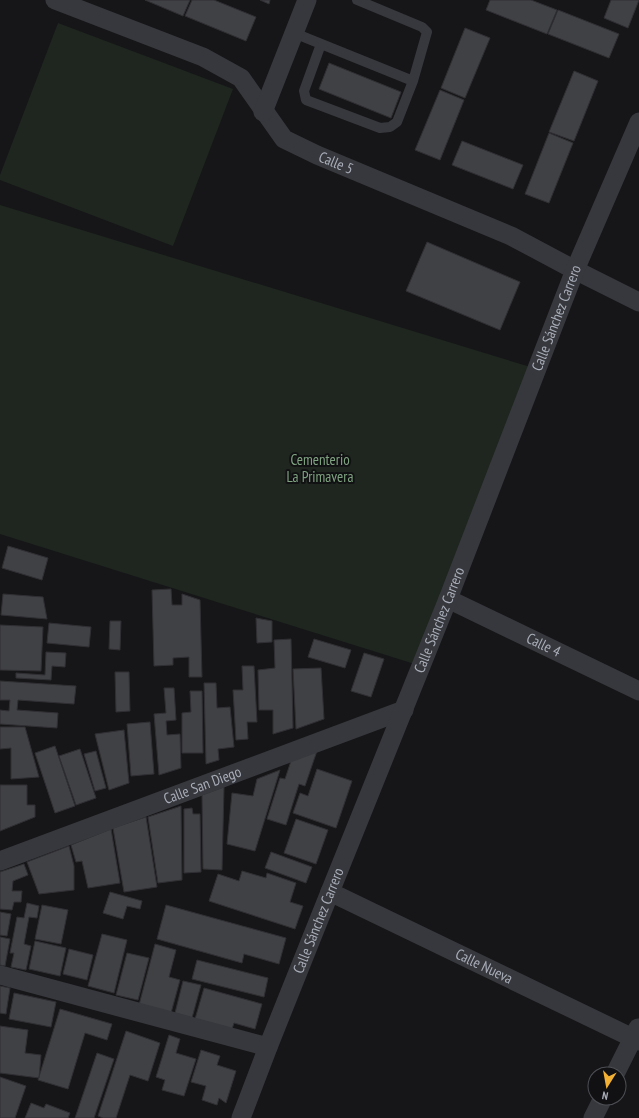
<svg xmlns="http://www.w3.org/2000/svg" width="639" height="1118" font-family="'PT Sans Narrow',sans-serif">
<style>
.green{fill:#1e261f}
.building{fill:#404145;stroke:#303034}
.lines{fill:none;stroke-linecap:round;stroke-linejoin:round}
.service{stroke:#37383d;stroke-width:10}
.minor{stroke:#37383d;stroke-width:19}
.labels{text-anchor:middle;stroke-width:4;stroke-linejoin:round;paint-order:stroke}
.street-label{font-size:15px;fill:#a8adb8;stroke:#111113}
.park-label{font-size:15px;fill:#7fa381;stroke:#111113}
</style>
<rect width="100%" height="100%" fill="#161618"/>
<path class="green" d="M58,23L233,89L173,246L0,180V175Z
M0,205L537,369L421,666L0,534Z"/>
<path class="building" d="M145,0H190L183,16Z
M192,0H214L256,17L246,41L185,16Z
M260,0H270L269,4Z
M490,0H531L557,10L547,34L486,10Z
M611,0H639L628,28L604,18Z
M558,10L619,34L609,58L548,34Z
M465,28L490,38L465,98L441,88Z
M329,63L401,92L391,118L319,89Z
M574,71L598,81L574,141L549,132Z
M440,90L464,100L440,160L415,150Z
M549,133L573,143L549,203L525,194Z
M462,141L523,165L513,189L452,165Z
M427,242L520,282L500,330L406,291Z
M8,546L48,558L42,580L2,568Z
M171,589L172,605H182V594L200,600L202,677H189V657L173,658V665L154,666L152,590Z
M3,594L43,597L47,619L1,615Z
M256,618L272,621V642L257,643Z
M110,621H121L120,650L109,649Z
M49,623L91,627L89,647L47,643Z
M0,625L43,627L41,671L0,670Z
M291,639L293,728L273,734V710H259L258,670L275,668L274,640Z
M314,639L351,650L345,668L308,657Z
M46,652L66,653L65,667L52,666L51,680L16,678V673L45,675Z
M364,653L384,659L371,697L351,691Z
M242,666H254L257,722H247L248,739L236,740L233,690H243Z
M321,668L324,719L296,729L293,669Z
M115,672H129L130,711L116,712Z
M0,681L76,686L74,704L18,700L17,710L58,713L57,728L0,724V710L9,711L10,700H0Z
M204,683H216L217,708L230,707L234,747L218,749L219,760L206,764Z
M164,688H174L176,720L166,721L167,735L180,734L181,768L159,775L154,714L166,713Z
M190,691H202L203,753H182V713L191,712Z
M150,722L154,774L131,776L127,724Z
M0,727H25L39,777L11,779V748L0,749Z
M124,730L129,783L109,790L95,734Z
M55,746L75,806L55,813L35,753Z
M318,748L305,786L299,784L286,825L267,819L280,778L285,779L292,758Z
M80,749L96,798L76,805L59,756Z
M96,751L106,788L95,791L84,754Z
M317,769L352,781L336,828L293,813L300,793L308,796Z
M280,770L255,851L227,844L232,793L253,796L257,779Z
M0,785H27V805H35V817L0,831Z
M224,787L222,870L203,869L202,795Z
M181,806L182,880L158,883L148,817Z
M192,808L193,814H200L201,872L184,873V809Z
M146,817L157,887L124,892L113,828Z
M296,819L328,830L316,864L284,853Z
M111,829L120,883L88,888L82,861L76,862L71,845Z
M69,846L74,866V890L39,894L27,862Z
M271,852L312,867L306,883L265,868Z
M24,864L28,875L13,881L12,891H22L21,902H14L12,910L0,909V872Z
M242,871L266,878L267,873L296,883L290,902L303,906L295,929L209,901L218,874L239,881Z
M110,892L142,901L140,909L127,906L123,919L103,913Z
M27,903L39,906L37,918L29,917L24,944L31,946L26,970L11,967L14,953H10L17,917L24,918Z
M42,905L68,910L61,944L35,939Z
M166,905L286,938L279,964L244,954L242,963L157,939Z
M0,912L11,914L7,936L0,935Z
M102,934L127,940L114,993L88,986Z
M0,937L10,939L5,966L0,965Z
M35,941L66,948L60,976L29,969Z
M155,944L176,950L169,977L180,980L171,1013L139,1005Z
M69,949L93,955L87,980L63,974Z
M127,953L149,958L138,1000L116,995Z
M197,960L268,978L264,997L192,979Z
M183,981L201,985L192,1018L175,1013Z
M0,986L10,988L6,1014L0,1013Z
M204,988L262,1004L255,1029L234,1023L232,1029L195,1019Z
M14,993L56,1002L51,1027L9,1019Z
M60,1009L112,1024L107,1040L85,1033L68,1089L38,1080Z
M0,1026L28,1030L25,1053L41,1055L39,1078L0,1073Z
M126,1031L160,1043L148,1081L130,1075L116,1118H103L98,1116Z
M169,1035L180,1039L176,1053L196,1059L184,1096L162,1090L165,1080L156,1077Z
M201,1050L220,1056L217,1065L236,1071L226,1103L219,1098L217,1105L202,1100L206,1086L191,1082Z
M97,1053L114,1059L94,1118H75Z
M0,1077L26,1086L15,1118H0Z
M31,1103L44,1108L46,1104L70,1113L68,1118H25Z"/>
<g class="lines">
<path class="service" d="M294,33L413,81L427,32L422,27L357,0
M321,44L304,91L306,100L380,128L390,127L397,122L413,81"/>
<g class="minor">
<path id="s1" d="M55,0L203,57L241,78L284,139L317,155L511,236L575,270L639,302"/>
<path d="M263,112L307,0"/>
<path id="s2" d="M448,599L639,691"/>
<path id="s3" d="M0,861L404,710"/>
<path id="s4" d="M330,892L639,1041"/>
<path d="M0,975L268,1047"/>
<path d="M615,1074L638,1028"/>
<path id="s5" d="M241,1118L268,1047L330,892L448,599L575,270L639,122"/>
<path d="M593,1118L603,1098"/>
</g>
</g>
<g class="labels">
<g class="street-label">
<text dy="5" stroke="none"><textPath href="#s1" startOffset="334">Calle 5</textPath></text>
<text dy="5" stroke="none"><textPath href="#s5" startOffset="860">Calle Sánchez Carrero</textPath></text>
<text dy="5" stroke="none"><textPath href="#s5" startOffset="536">Calle Sánchez Carrero</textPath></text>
<text dy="5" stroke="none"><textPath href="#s2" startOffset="106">Calle 4</textPath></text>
<text dy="5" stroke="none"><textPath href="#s3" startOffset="216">Calle San Diego</textPath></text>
<text dy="5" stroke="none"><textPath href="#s5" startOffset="212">Calle Sánchez Carrero</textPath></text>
<text dy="5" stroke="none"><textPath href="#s4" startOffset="171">Calle Nueva</textPath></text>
</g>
<g class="park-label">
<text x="320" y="465">Cementerio<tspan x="320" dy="17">La Primavera</tspan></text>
</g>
</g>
<g transform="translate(607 1086) rotate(191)"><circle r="19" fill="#111113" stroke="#4d4f55"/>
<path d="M0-3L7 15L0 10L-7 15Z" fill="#f2b134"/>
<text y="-6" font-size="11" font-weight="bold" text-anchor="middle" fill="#a8adb8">N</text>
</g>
</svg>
